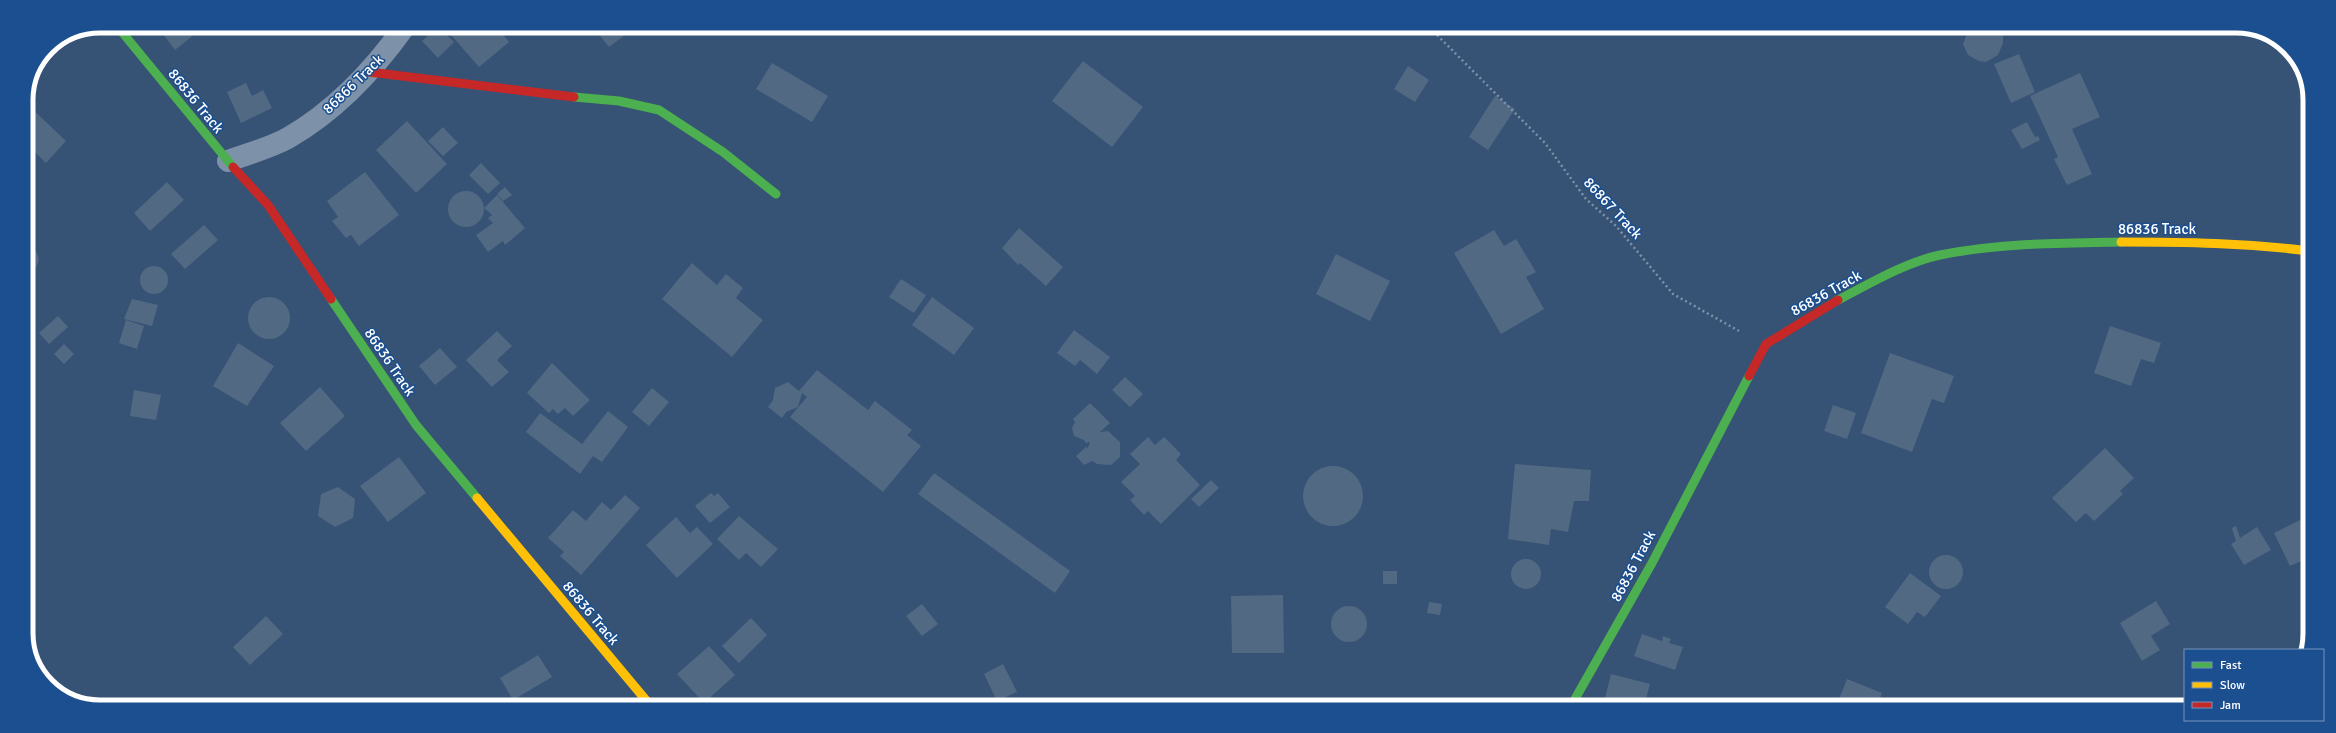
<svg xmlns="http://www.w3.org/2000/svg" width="2336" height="733" font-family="Signika,sans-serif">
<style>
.building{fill:#526984}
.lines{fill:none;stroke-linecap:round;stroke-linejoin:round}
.path{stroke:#7d92a8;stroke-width:2.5;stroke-dasharray:2 3;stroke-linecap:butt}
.street{stroke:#7d92a8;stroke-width:22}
.fast{stroke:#4caf50;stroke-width:9}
.slow{stroke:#ffc107;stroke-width:9}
.jam{stroke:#c62828;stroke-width:9}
.labels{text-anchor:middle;stroke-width:3;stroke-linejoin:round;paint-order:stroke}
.street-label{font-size:15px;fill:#fff;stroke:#1b4f8f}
.rim{fill:none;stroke:#fff;stroke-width:5}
</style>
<rect width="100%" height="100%" fill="#365274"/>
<path class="building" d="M157,26H205L175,50Z
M438,26L454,42L438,58L422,41Z
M461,26H496L509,42L479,67L451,35Z
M593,27H626L629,32L609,47Z
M637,27H650L643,33Z
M1969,28H1997L2003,36V43L1998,55L1986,62L1979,61L1968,55L1963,44Z
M2019,54L2035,92L2011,103L1994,64Z
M1083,61L1143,107L1112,147L1052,101Z
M772,63L828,96L812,122L756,89Z
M1408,66L1429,80L1415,102L1394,89Z
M2080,73L2100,117L2072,129L2092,174L2067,185L2054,159L2058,157L2030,96Z
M246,83L252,96L263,90L272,108L241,123L227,92Z
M1495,96L1515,109L1488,150L1469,137Z
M26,103L66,141L46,163L26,143Z
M407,121L447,164L416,193L376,150Z
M2027,122L2035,137L2038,136L2040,140L2022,149L2011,130Z
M443,127L458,143L443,156L428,141Z
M481,163L500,183L488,194L469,175Z
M365,172L399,215L359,246L351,235L346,238L332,221L338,217L327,201Z
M167,182L184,200L150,231L134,213Z
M505,187L512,195L503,201L497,194Z
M448 209a18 18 0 1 1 36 0a18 18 0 1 1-36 0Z
M497,195L525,228L505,245L503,241L488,252L476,235L493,223L488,218L492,215L484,208Z
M204,225L218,240L185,269L171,254Z
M1019,228L1063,267L1046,286L1020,263L1018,265L1002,248Z
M1494,230L1504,246L1516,239L1536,272L1526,277L1544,309L1501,334L1454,253Z
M26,246L36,251L39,259L36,268L26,273Z
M1336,254L1390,281L1370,321L1316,294Z
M692,263L717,285L726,274L743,288L736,298L763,320L732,357L662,299Z
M140 280a14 14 0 1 1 28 0a14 14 0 1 1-28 0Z
M901,279L926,295L914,313L889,297Z
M248 318a21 21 0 1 1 42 0a21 21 0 1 1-42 0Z
M932,297L974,328L954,355L912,325Z
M132,299L158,305L152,326L124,319Z
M58,316L68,327L49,344L39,333Z
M126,320L144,326L137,349L119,343Z
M2110,326L2161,343L2154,363L2141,359L2131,386L2094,373Z
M1074,330L1110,357L1097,374L1080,360L1075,366L1057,353Z
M497,331L512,346L497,360L509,372L492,387L466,360Z
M238,343L274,366L247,406L213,386Z
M64,344L74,354L64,364L54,354Z
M440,348L457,367L435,385L419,366Z
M1890,353L1954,376L1944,403L1932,399L1912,452L1861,433Z
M552,363L590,400L573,416L565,408L558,414L553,409L549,413L527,393Z
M817,370L868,410L875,401L912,430L907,435L921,446L883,492L790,417L807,397L802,393L798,407L786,412L782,418L768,407L773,400L775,388L788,382L799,391Z
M1125,377L1143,394L1130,407L1112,390Z
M320,387L345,416L306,451L280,423Z
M652,388L669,402L649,426L632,412Z
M134,390L161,395L156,420L130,416Z
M1090,403L1110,423L1100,432L1108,431L1120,442V457L1111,465L1097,464L1092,461L1084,465L1076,456L1086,447L1088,448L1090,442L1086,443L1084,440L1074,436L1072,428L1075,422L1073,419Z
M1833,405L1856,413L1847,439L1824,431Z
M608,411L628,427L602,462L593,456L580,474L526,432L540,413L582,444Z
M1148,437L1155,445L1164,437L1181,454L1176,460L1200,485L1161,524L1148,511L1144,515L1130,500L1135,496L1121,482L1140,464L1130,454Z
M2105,448L2134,478L2120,491L2123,494L2094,521L2086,513L2076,522L2052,498Z
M399,457L426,493L388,522L360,486Z
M1515,464L1591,470L1589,501H1574L1568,532L1551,529L1549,545L1508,539Z
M1303 496a30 30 0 1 1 60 0a30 30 0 1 1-60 0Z
M934,473L1070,571L1055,593L918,494Z
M1211,480L1219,488L1199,507L1191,499Z
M338,487L355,499L353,518L335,527L318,516L321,494Z
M711,493L714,496L718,493L730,507L710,523L695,506Z
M625,495L640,508L581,575L560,556L564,552L548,538L573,510L586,521L602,502L611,510Z
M739,516L778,549L761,567L746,553L739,560L717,539Z
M2308,516V558L2290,566L2274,533Z
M676,517L690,533L697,527L713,544L677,578L646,545Z
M2236,526L2240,538L2257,527L2271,550L2244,565L2231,544L2236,541L2232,528Z
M1929 572a17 17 0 1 1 34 0a17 17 0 1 1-34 0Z
M1511 574a15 15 0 1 1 30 0a15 15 0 1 1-30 0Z
M1383,571H1397V584H1383Z
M1910,573L1941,596L1925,617L1917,612L1908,624L1885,607Z
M1283,595L1284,653H1232L1231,596Z
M2156,601L2170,624L2151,636L2160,650L2142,661L2120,623Z
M1429,602L1442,604L1440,615L1427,613Z
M922,604L938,624L922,636L906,616Z
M1331 624a18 18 0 1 1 36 0a18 18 0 1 1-36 0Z
M266,616L283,634L250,665L233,647Z
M751,618L767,635L739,663L722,646Z
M1642,634L1662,641L1663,636L1671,639L1669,643L1683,647L1675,670L1634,656Z
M709,646L735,675L704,703L677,674Z
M538,655L552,677L513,700L500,678Z
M1003,664L1017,692L997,701L984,674Z
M1611,674L1650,684L1644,706H1603Z
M1847,679L1882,693L1877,707H1858L1839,699Z
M407,698L412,705H399Z"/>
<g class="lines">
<path class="path" d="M1430,28L1545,143L1586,199L1616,226L1673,294L1739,331"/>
<path class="street" d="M228,161C247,154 270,148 288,138C335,111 373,71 405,26"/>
<path class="fast" d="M117,26L233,167
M574,97L619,101L659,110L723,152L776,194
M331,299L416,425L477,498
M1838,300C1869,284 1906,262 1940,255C2000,243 2061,243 2121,242
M1571,706L1652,563L1749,376"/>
<path class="slow" d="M2121,242C2184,242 2247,243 2309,251
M477,498L650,705"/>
<path class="jam" d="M369,72L574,97
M233,167L268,205L331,299
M1749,376L1766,344L1838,300"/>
</g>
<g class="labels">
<g class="street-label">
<text transform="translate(353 84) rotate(-44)" y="5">86866 Track</text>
<text transform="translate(196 101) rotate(51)" y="5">86836 Track</text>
<text transform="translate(1613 208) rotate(47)" y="5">86867 Track</text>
<text x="2157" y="234">86836 Track</text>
<text transform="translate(1826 293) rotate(-29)" y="5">86836 Track</text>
<text transform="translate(390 362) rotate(56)" y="5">86836 Track</text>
<text transform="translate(1633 566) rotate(-62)" y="5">86836 Track</text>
<text transform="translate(591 613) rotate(50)" y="5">86836 Track</text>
</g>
</g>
<path d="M0 0H2336V733H0ZM100 33H2236A67 67 0 0 1 2303 100V633A67 67 0 0 1 2236 700H100A67 67 0 0 1 33 633V100A67 67 0 0 1 100 33Z" fill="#1b4f8f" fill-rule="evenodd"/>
<path class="rim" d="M100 33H2236A67 67 0 0 1 2303 100V633A67 67 0 0 1 2236 700H100A67 67 0 0 1 33 633V100A67 67 0 0 1 100 33Z"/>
<rect x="2184" y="649" width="140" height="72" fill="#1b4f8f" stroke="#7695bc"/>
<rect x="2192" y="662" width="20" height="6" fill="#4caf50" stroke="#7695bc"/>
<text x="2220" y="669" font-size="12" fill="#ffffff">Fast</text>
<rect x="2192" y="682" width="20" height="6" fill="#ffc107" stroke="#7695bc"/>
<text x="2220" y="689" font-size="12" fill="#ffffff">Slow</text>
<rect x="2192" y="702" width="20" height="6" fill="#c62828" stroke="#7695bc"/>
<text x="2220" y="709" font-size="12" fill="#ffffff">Jam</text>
</svg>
